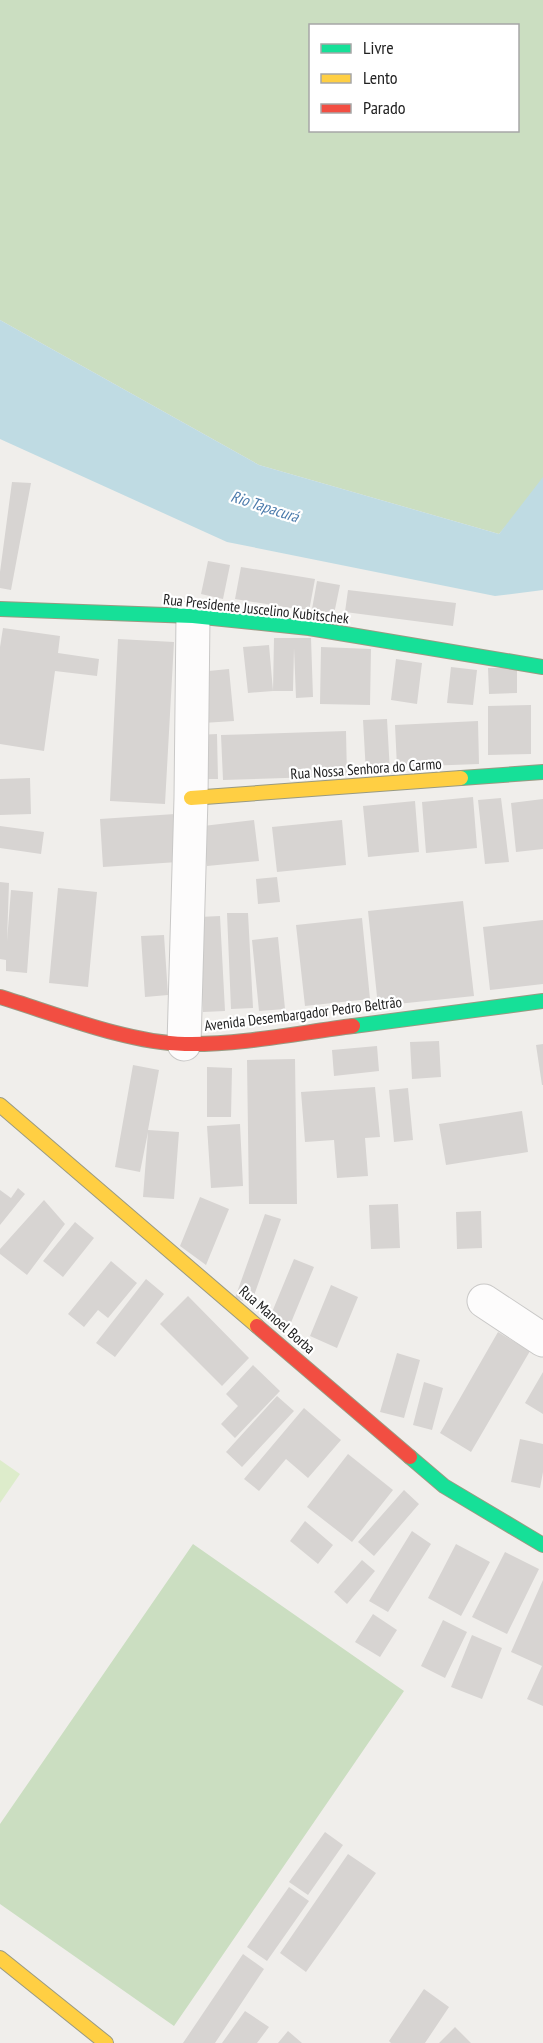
<svg xmlns="http://www.w3.org/2000/svg" width="543" height="2043" font-family="'PT Sans Narrow',sans-serif">
<style>
.grass{fill:#ddeccb}
.forest{fill:#cbdec1;fill-rule:evenodd}
.water{fill:#bfdbe3}
.building{fill:#d7d4d2}
.lines{fill:none;stroke-linecap:round;stroke-linejoin:round}
.street-casing{stroke:#c9c8c7;stroke-width:35}
.fast-casing{stroke:#999a82;stroke-width:16}
.slow-casing{stroke:#999a82;stroke-width:16}
.jam-casing{stroke:#999a82;stroke-width:16}
.street{stroke:#fdfcfc;stroke-width:33}
.fast{stroke:#16e098;stroke-width:14}
.slow{stroke:#ffcf43;stroke-width:14}
.jam{stroke:#f24e42;stroke-width:14}
.labels{text-anchor:middle;stroke-width:4.5;stroke-linejoin:round;paint-order:stroke}
.street-label{font-size:15px;fill:#222;stroke:#fff}
.water-label{font-size:16px;font-style:italic;fill:#4a7aab;stroke:#fff}
</style>
<rect width="100%" height="100%" fill="#f0eeeb"/>
<path class="grass" d="M0,1460L20,1474L0,1503Z"/>
<path class="forest" d="M0,0H543V483L499,534L259,465L0,320ZM310,26H518V130H310Z
M193,1544L404,1691L174,2026L0,1904V1824Z"/>
<path class="water" d="M0,320L259,465L499,534L543,477V590L495,596L227,542L0,439Z"/>
<path class="building" d="M12,482L31,483L11,590L0,588V572Z
M208,561L230,565L223,599L201,594Z
M241,567L315,579L309,611L235,599Z
M317,581L340,585L334,614L312,609Z
M348,590L456,603L453,626L345,612Z
M3,628L60,636L58,653L99,659L97,676L55,671L44,751L0,744V647Z
M274,638H311L313,697L296,698L294,648L293,691H273Z
M118,639L174,642L165,804L110,801Z
M269,645L273,691L248,693L243,647Z
M321,647L371,649L370,705L320,704Z
M396,659L422,663L417,704L391,700Z
M451,667L477,670L473,705L447,703Z
M488,668H517V693L489,694Z
M229,669L234,721L203,723L198,672Z
M531,705V754L488,755V706Z
M387,719L390,772L366,773L363,720Z
M478,721L479,764L397,767L395,725Z
M346,731L347,776L223,780L221,735Z
M217,734L218,779H199L198,735Z
M30,778L31,814L0,815V779Z
M473,797L477,848L426,853L422,802Z
M501,798L509,862L485,864L478,800Z
M543,799V849L516,852L511,803Z
M415,801L419,852L368,857L363,806Z
M175,814L178,862L103,867L100,819Z
M254,820L259,861L207,866L203,826Z
M342,820L346,865L277,872L272,827Z
M0,826L44,832L41,854L0,848Z
M277,877L280,902L258,904L256,879Z
M0,882L9,883L7,941L11,890L33,892L27,973L6,971V960L0,959Z
M58,888L97,892L88,987L49,983Z
M463,901L474,996L378,1006L368,911Z
M227,913H248L253,1008L231,1009Z
M220,916L225,1011L203,1012L199,917Z
M362,918L370,999L305,1006L296,925Z
M543,920V984L490,990L483,927Z
M164,935L168,995L145,997L141,936Z
M278,937L285,1009L259,1011L252,940Z
M439,1041L441,1077L412,1079L410,1042Z
M543,1044V1085H542L536,1045Z
M377,1046L379,1071L334,1076L332,1050Z
M295,1059L297,1204H249L247,1060Z
M133,1065L159,1070L148,1130L179,1132L174,1199L143,1197L148,1132L140,1172L115,1167Z
M207,1067L232,1068L231,1117H207Z
M375,1087L380,1137L365,1138L368,1176L337,1178L334,1140L305,1142L301,1092Z
M408,1088L413,1140L394,1142L389,1090Z
M522,1111L528,1152L446,1165L439,1124Z
M240,1124L243,1186L211,1188L207,1126Z
M18,1188L25,1194L0,1225V1190L11,1198Z
M200,1197L229,1209L206,1265L180,1246Z
M44,1200L65,1224L27,1275L0,1254V1249Z
M398,1204L400,1248L371,1249L369,1205Z
M481,1211L482,1248L457,1249L456,1212Z
M265,1214L281,1219L251,1304L235,1298Z
M75,1222L94,1238L63,1277L43,1261Z
M294,1259L314,1267L290,1325L270,1317Z
M111,1261L137,1283L108,1318L98,1310L84,1327L68,1314Z
M146,1279L164,1294L115,1357L96,1343Z
M331,1285L358,1297L337,1348L310,1336Z
M188,1296L249,1358L222,1386L160,1324Z
M498,1332L530,1351L471,1452L440,1433Z
M397,1353L420,1360L404,1418L380,1412Z
M253,1365L280,1391L235,1438L221,1424L238,1406L226,1394Z
M543,1372V1414L525,1403Z
M424,1382L443,1388L432,1430L413,1425Z
M277,1396L294,1411L242,1467L226,1452Z
M304,1408L341,1440L308,1478L286,1459L259,1491L244,1479Z
M520,1439L543,1444V1472L540,1488L511,1482Z
M348,1454L393,1490L352,1542L307,1507Z
M404,1490L419,1504L374,1556L358,1542Z
M305,1521L333,1545L318,1564L290,1541Z
M412,1531L431,1544L388,1612L369,1601Z
M456,1544L490,1562L461,1616L428,1598Z
M505,1552L539,1569L507,1634L472,1617Z
M362,1560L375,1571L347,1604L334,1592Z
M543,1580V1706L527,1699L542,1666L511,1652Z
M373,1614L397,1630L380,1657L355,1642Z
M443,1620L467,1632L445,1678L421,1666Z
M472,1635L502,1648L482,1699L451,1687Z
M325,1832L343,1845L308,1895L289,1882Z
M348,1854L376,1873L306,1972L280,1953Z
M289,1887L309,1901L267,1961L247,1947Z
M243,1954L264,1969L215,2043H183Z
M424,1989L449,2007L425,2043H391L389,2041Z
M245,2011L269,2027L257,2043H222Z
M455,2027L471,2043H439Z
M288,2031L302,2043H278Z"/>
<g class="lines">
<g class="street-casing">
<path id="street" d="M184,1044L191,798L193,616
M484,1301L543,1340"/>
</g>
<g class="fast-casing">
<path id="fast" d="M0,609L193,616L309,628L543,667
M461,778L543,772
M353,1026L543,1001
M410,1457L444,1486L543,1545"/>
</g>
<g class="slow-casing">
<path id="slow" d="M191,798L461,778
M0,1105L257,1326
M0,1958L106,2043"/>
</g>
<g class="jam-casing">
<path id="jam" d="M0,997C56,1014 128,1043 185,1044C241,1045 298,1033 353,1026
M257,1326L410,1457"/>
</g>
<use href="#street" class="street"/>
<use href="#fast" class="fast"/>
<use href="#slow" class="slow"/>
<use href="#jam" class="jam"/>
</g>
<g class="labels">
<g class="street-label">
<text transform="translate(256 609) rotate(6)" y="5">Rua Presidente Juscelino Kubitschek</text>
<text transform="translate(366 769) rotate(-4)" y="5">Rua Nossa Senhora do Carmo</text>
<text transform="translate(303 1014) rotate(-7)" y="5">Avenida Desembargador Pedro Beltrão</text>
<text transform="translate(277 1320) rotate(41)" y="5">Rua Manoel Borba</text>
</g>
<g class="water-label">
<text transform="translate(265 506) rotate(18)" y="6">Rio Tapacurá</text>
</g>
</g>
<rect x="309" y="24" width="210" height="108" fill="#ffffff" stroke="#a7a7a7" stroke-width="1.5"/>
<rect x="321" y="44" width="30" height="9" fill="#16e098" stroke="#a7a7a7" stroke-width="1.5"/>
<text x="363" y="54" font-size="18" fill="#222222">Livre</text>
<rect x="321" y="74" width="30" height="9" fill="#ffcf43" stroke="#a7a7a7" stroke-width="1.5"/>
<text x="363" y="84" font-size="18" fill="#222222">Lento</text>
<rect x="321" y="104" width="30" height="9" fill="#f24e42" stroke="#a7a7a7" stroke-width="1.5"/>
<text x="363" y="114" font-size="18" fill="#222222">Parado</text>
</svg>
